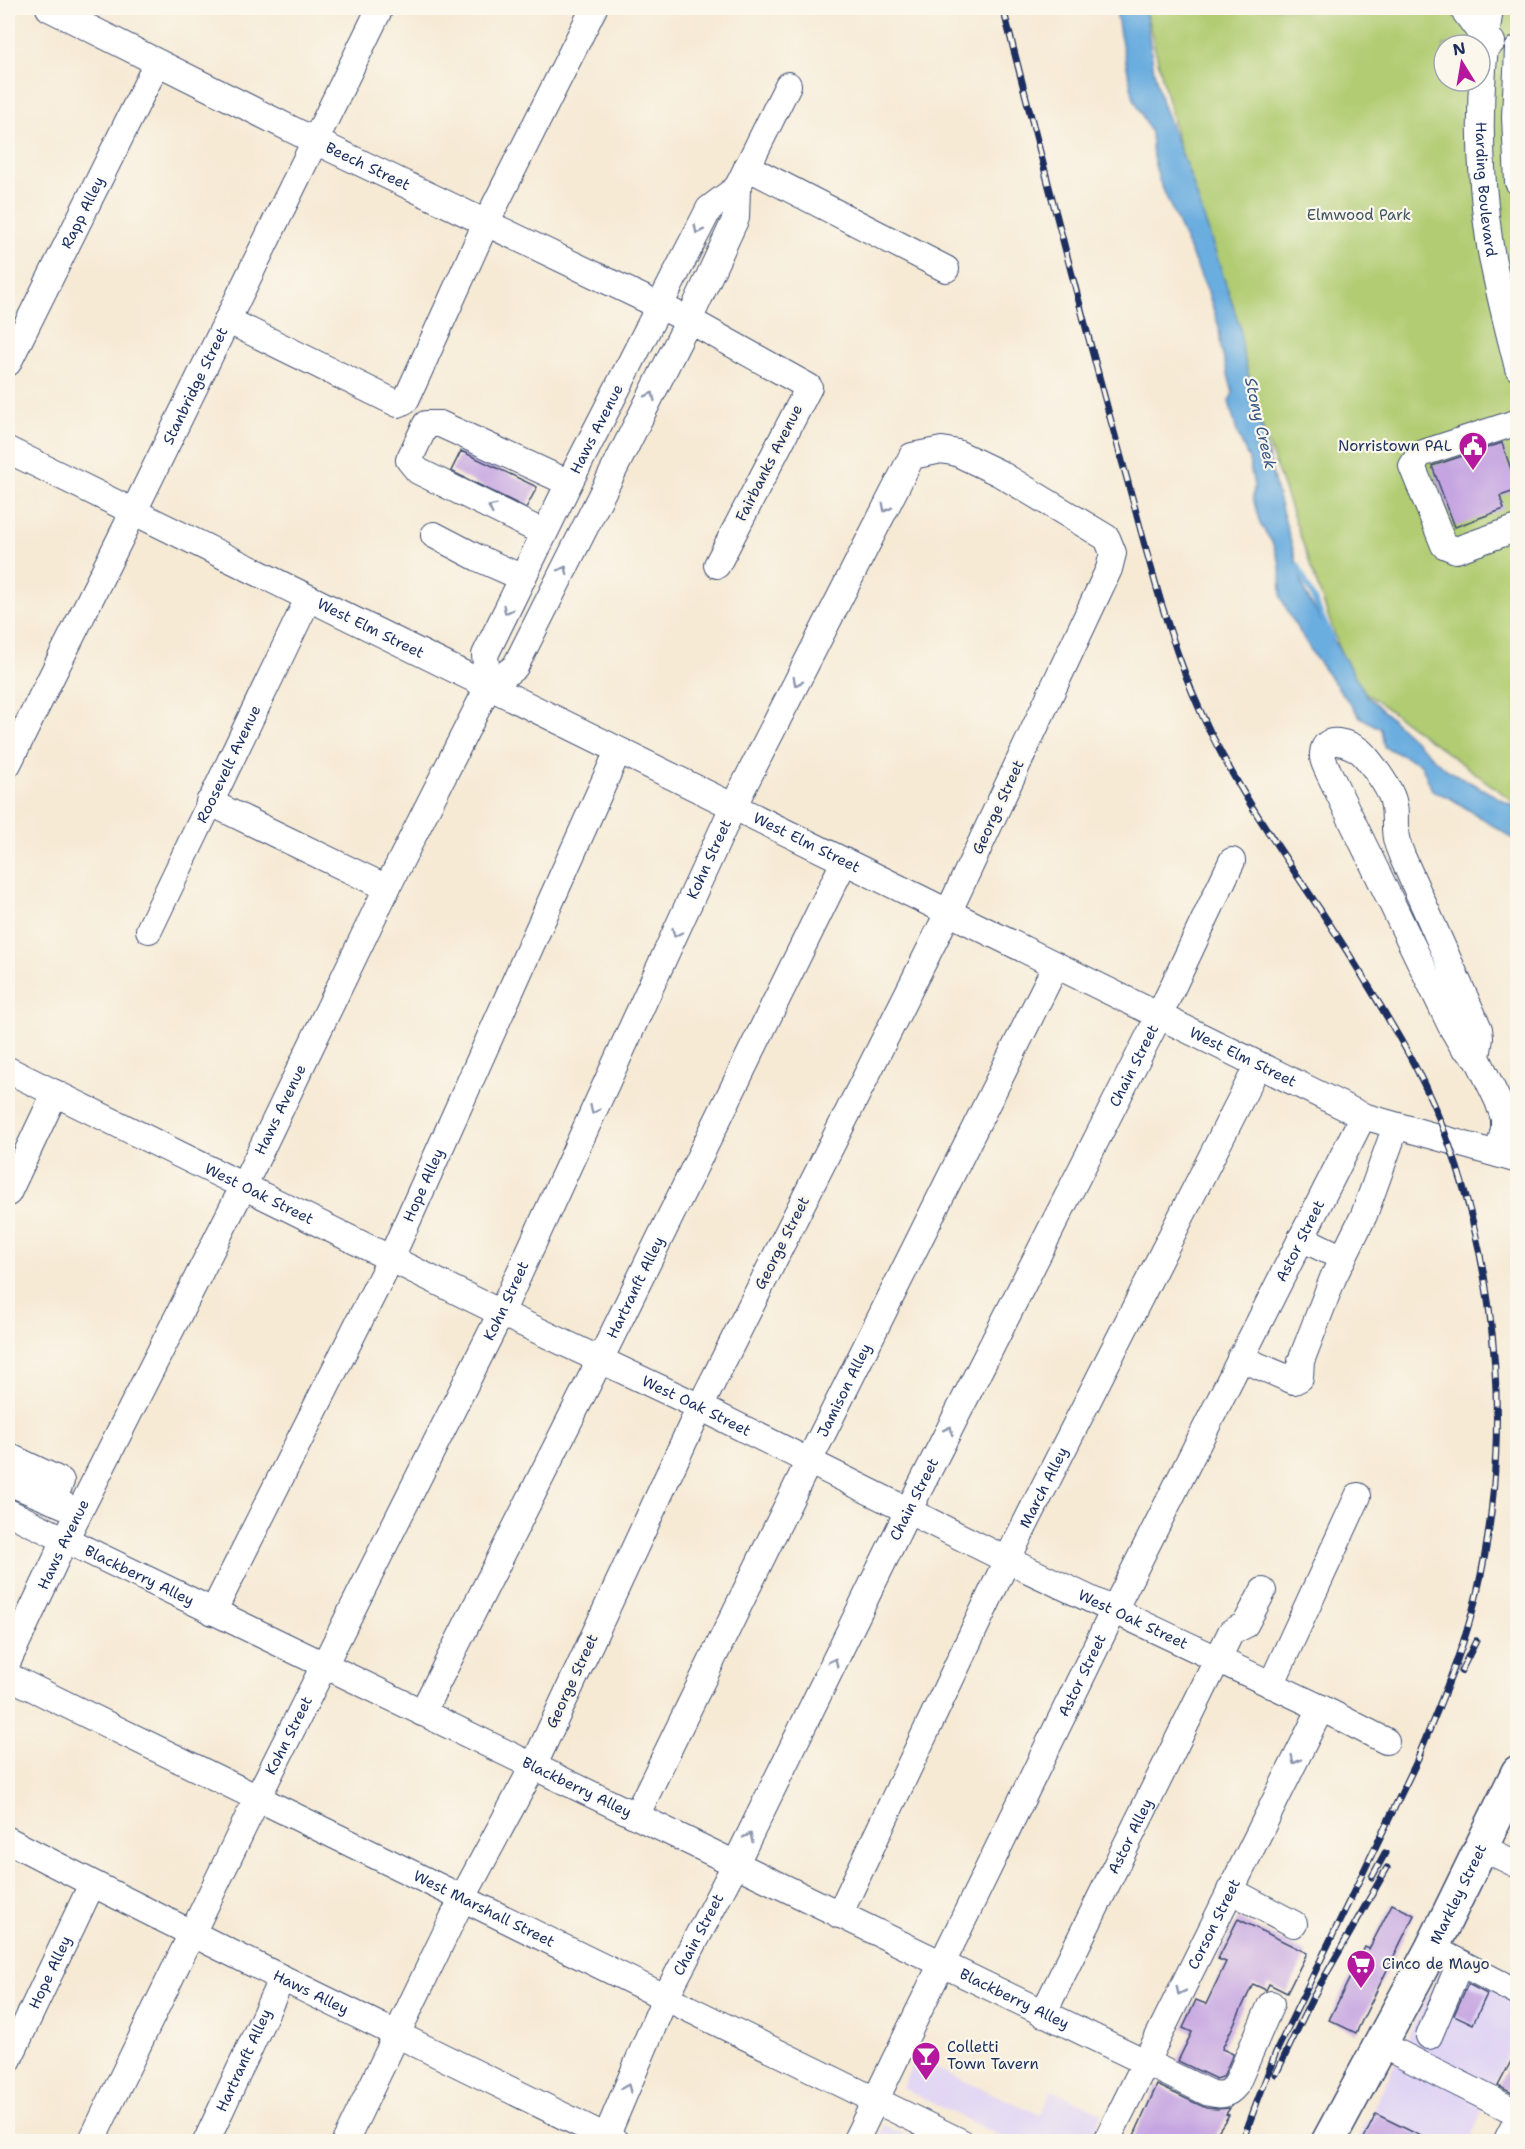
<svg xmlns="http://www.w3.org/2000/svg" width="1525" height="2149" font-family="'Shantell Sans',sans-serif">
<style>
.built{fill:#e0d4f4}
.green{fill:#b1cc72;stroke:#667e68;stroke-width:1.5;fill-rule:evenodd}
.water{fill:#6aaddf;stroke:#426e9e;stroke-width:1.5}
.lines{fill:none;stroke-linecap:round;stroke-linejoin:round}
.stream{stroke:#6aaddf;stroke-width:5}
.building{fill:#c5a4e1}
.minor-casing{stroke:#3c4b70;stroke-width:28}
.highway-casing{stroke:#3c4b70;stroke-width:36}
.minor{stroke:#fff;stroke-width:26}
.highway{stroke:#fff;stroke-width:33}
.rail-casing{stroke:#1b2f5e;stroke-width:7}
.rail{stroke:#fbf7ec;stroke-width:4.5;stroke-dasharray:14;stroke-linecap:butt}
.oneway{stroke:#8d97ae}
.labels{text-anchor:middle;stroke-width:4.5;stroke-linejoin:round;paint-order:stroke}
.street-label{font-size:15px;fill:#1b2f5e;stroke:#fbf7ec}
.park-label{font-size:15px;fill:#405663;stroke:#fbf7ec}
.poi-label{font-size:15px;fill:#1b2f5e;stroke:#fbf7ec;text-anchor:start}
.water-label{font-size:16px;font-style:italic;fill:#335585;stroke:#fbf7ec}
</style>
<rect width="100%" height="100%" fill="#fbf7ec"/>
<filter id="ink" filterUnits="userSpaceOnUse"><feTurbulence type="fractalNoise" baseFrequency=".0167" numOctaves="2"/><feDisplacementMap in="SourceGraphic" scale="12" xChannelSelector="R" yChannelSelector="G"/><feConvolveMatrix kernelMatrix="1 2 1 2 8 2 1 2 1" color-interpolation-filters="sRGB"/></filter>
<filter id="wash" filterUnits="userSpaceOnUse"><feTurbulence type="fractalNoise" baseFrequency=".008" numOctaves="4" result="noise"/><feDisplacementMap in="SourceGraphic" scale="24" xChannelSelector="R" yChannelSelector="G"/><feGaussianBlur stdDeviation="1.35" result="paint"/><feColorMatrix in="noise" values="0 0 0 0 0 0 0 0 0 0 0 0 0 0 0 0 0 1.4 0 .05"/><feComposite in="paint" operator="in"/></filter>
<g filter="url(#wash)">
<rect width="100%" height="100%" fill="#f6ead5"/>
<path class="built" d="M1446,1959L1517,1998V2031L1469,2141L1357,2142Z
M915,2059L1041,2115L1052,2090L1102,2113L1088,2141H1010L902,2088Z
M885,2125L917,2141H877Z"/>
<path class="green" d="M1145,8H1517V804L1351,682L1214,288ZM1444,45H1480V81H1444Z"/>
<path class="water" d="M1116,8H1145L1154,71L1162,103L1190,175L1240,327L1242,348L1277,493L1306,595L1367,696L1444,768L1517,808V841L1452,799L1432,790L1421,764L1384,747L1381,729L1360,717L1315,657L1290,616L1281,597L1280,563L1272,542L1260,524L1253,498L1254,486L1249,460L1237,432L1229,401L1233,393L1221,348L1219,327L1208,292L1159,180L1153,157L1151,133L1134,99L1120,35Z"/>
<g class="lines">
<path class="stream" d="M1298,565L1332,638"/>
</g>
<g id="blocks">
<path class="building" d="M1502,443L1518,490L1500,496L1504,509L1455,527L1432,466Z
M461,451L537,487L526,508L451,471Z
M1392,1904L1414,1915L1356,2033L1329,2020L1365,1947L1369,1949Z
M1238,1919L1307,1953L1287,1993L1269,1984L1266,1990L1253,1984L1222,2049L1233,2054L1223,2077L1216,2079L1178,2061L1192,2032L1183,2028L1196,2000L1206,2004L1226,1962L1218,1959Z
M1468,1984L1487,1994L1473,2024L1454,2015Z
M1518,2048V2096L1498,2086Z
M1157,2085L1206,2108L1217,2109L1230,2108L1226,2114L1229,2115L1211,2142H1131Z
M1376,2114L1433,2142H1362Z"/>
</g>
</g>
<g filter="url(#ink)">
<use href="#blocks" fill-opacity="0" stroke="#3c4b70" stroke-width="1.5"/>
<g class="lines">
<g class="minor-casing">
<g id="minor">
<path id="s1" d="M49,8L315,141L689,320L809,387L717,565"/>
<path d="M1462,8L1485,39L1492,42"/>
<path id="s2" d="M1490,8C1478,85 1478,168 1490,246C1497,287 1508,328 1518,368"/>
<path d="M1518,49L1515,117L1518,182"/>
<path d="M747,167L946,269"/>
<path d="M227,320L398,404L406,400L486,223L594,8"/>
<path id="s3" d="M8,363L157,63"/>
<path d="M1518,422L1420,454L1412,466L1444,545L1456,550L1518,528"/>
<path id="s4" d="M8,450L1363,1116L1518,1160"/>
<path d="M544,533L418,471L409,460L426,424H440L569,483"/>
<path d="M434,535L478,558L523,578"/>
<path id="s5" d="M488,687L485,655L569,483L709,209L737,188"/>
<path id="s6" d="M8,764L133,513L380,8"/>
<path d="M209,802L387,888"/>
<path id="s7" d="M149,930L308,599"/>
<path d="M1477,1057L1480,1038L1479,1029L1402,856C1400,850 1397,844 1396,838C1393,822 1398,808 1390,793C1385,782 1369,759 1360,751C1350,744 1324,733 1323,754C1322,760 1326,766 1328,771L1451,1026L1462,1045L1477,1057L1498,1101L1504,1118V1129L1498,1154"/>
<path id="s8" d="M8,1070L501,1313L700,1407L1007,1560L1321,1708L1386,1741"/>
<path d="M8,1193L55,1093"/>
<path d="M1301,1238L1343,1258"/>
<path d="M1240,1358L1294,1381L1300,1378L1301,1361L1333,1278L1364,1215L1396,1126"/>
<path d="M8,1456L61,1481L53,1501"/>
<path d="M8,1482L68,1507"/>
<path id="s9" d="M8,1512L1209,2093C1221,2096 1228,2095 1236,2085L1271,2004"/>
<path id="s10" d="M213,1612L391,1258L618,751"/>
<path id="s11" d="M8,1661L65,1540L244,1185L387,888L488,687L515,667L689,320L736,218L737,188L788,85"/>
<path id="s12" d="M8,1676L961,2142"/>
<path d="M1271,1685L1358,1496"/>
<path id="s13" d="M422,1713L600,1360L844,862"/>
<path id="s14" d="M636,1816L809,1461L1056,965"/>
<path id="s15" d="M8,1840C209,1945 413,2041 616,2142"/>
<path d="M1481,1847L1518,1865"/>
<path d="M1230,1890L1294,1924"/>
<path id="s16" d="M839,1915L1007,1560L1258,1065"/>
<path d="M1432,1948L1518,1993"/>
<path id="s17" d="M1043,2014L1231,1632L1245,1625L1263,1591"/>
<path d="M1429,2036L1460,1963"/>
<path d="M1380,2044L1518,2113"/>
<path id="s18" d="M8,2061L92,1884"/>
<path id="s19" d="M91,2142L257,1799L501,1313L733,807L912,456L942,450L957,453L999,473L1107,538L1113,553L1109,569L948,913L700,1407L533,1767L463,1897L345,2142"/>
<path id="s20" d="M206,2142L282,1978"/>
<path id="s21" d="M604,2142L665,1998L735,1865L908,1511L1159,1016L1232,861"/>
<path id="s22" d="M855,2142L1114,1610L1363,1116"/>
<path id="s23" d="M1106,2142L1321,1708"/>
<path d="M1506,2142L1518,2118"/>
</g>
</g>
<g class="highway-casing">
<g id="highway">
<path id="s24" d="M1328,2142L1432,1948L1518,1772"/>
</g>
</g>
<use href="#minor" class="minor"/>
<use href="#highway" class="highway"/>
<g class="rail-casing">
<path id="rail" d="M1003,8C1042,159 1080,310 1122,461C1144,539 1162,619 1193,694C1225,772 1274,841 1321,911C1349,953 1375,996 1400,1039C1493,1198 1519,1414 1477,1593C1464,1651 1439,1705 1417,1760
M1461,1671L1476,1641
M1372,1877L1385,1853
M1276,2074L1312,1999L1387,1868
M1242,2142L1276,2052L1420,1755"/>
</g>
<use href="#rail" class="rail"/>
</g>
<defs><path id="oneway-chevron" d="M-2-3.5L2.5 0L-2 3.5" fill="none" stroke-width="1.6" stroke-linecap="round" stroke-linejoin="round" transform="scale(1.5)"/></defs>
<g class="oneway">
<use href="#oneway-chevron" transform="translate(698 230) rotate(117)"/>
<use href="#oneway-chevron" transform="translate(651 396) rotate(-64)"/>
<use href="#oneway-chevron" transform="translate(492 508) rotate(-154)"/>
<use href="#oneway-chevron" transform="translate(886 508) rotate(117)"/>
<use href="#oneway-chevron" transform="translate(564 570) rotate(-63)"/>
<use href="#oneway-chevron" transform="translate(507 610) rotate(116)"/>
<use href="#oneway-chevron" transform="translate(797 682) rotate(117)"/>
<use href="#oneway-chevron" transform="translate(676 933) rotate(115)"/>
<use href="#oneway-chevron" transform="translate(594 1110) rotate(115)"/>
<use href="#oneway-chevron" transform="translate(949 1430) rotate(-63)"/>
<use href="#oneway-chevron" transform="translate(834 1662) rotate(-64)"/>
<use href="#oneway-chevron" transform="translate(1295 1760) rotate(116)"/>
<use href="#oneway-chevron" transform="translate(749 1837) rotate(-64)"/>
<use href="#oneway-chevron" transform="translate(1180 1991) rotate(116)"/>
<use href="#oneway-chevron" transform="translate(627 2088) rotate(-67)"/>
</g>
</g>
<defs>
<g id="civic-pin" transform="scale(1.5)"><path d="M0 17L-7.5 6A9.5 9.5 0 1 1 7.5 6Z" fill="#b5179e" stroke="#fbf7ec"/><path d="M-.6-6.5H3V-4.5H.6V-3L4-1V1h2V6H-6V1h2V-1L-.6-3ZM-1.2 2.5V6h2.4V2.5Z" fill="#fff"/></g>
<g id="supermarket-pin" transform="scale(1.5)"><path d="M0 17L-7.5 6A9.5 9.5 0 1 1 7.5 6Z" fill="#b5179e" stroke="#fbf7ec"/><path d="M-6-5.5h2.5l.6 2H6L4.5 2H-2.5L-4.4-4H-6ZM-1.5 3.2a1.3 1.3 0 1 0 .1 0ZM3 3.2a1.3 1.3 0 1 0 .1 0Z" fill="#fff"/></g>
<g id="bar-pin" transform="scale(1.5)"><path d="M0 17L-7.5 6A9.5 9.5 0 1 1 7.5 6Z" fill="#b5179e" stroke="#fbf7ec"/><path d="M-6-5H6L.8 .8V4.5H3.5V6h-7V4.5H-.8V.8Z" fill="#fff"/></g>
</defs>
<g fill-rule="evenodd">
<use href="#civic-pin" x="1473" y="446"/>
<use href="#supermarket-pin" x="1361" y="1964"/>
<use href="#bar-pin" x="926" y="2056"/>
</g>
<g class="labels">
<g class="street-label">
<text dy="5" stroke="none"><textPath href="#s1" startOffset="356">Beech Street</textPath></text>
<text dy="5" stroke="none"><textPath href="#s2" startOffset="182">Harding Boulevard</textPath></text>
<text dy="5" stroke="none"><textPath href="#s3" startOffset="168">Rapp Alley</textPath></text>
<text dy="5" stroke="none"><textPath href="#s6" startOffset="422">Stanbridge Street</textPath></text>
<text dy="5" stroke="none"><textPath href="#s5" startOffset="284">Haws Avenue</textPath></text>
<text transform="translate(769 463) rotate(-63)" y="5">Fairbanks Avenue</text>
<text dy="5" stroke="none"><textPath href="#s4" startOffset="404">West Elm Street</textPath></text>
<text dy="5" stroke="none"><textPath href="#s7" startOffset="184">Roosevelt Avenue</textPath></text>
<text transform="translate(998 807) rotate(-65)" y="5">George Street</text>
<text dy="5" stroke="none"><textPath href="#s4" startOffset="890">West Elm Street</textPath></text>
<text dy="5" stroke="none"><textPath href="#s19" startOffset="1424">Kohn Street</textPath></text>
<text dy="5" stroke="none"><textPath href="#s4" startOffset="1376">West Elm Street</textPath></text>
<text dy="5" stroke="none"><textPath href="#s21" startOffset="1200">Chain Street</textPath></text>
<text dy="5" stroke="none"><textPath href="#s11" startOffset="615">Haws Avenue</textPath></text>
<text dy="5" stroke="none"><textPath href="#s10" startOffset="476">Hope Alley</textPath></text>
<text dy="5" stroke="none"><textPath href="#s8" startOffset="280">West Oak Street</textPath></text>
<text dy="5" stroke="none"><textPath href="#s22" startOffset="1005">Astor Street</textPath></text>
<text transform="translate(782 1243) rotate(-63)" y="5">George Street</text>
<text dy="5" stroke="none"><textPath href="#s13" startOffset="476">Hartranft Alley</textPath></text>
<text dy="5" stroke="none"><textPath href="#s19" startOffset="938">Kohn Street</textPath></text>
<text dy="5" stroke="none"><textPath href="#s14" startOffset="474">Jamison Alley</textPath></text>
<text dy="5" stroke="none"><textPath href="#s8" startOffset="766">West Oak Street</textPath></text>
<text dy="5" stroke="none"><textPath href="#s16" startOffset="474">March Alley</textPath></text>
<text dy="5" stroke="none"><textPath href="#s21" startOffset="714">Chain Street</textPath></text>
<text dy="5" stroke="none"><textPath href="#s11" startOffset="129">Haws Avenue</textPath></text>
<text dy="5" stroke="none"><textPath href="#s9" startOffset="146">Blackberry Alley</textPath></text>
<text dy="5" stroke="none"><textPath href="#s8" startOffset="1252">West Oak Street</textPath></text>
<text dy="5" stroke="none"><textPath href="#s22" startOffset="519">Astor Street</textPath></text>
<text transform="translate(572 1681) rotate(-65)" y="5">George Street</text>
<text dy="5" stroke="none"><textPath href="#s19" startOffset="452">Kohn Street</textPath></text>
<text dy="5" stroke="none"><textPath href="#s9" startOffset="632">Blackberry Alley</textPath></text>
<text dy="5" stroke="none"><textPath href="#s17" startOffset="198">Astor Alley</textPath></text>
<text dy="5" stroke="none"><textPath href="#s24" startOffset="280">Markley Street</textPath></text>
<text dy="5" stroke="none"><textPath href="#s12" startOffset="530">West Marshall Street</textPath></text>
<text dy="5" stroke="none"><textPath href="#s23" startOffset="243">Corson Street</textPath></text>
<text dy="5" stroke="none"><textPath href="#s21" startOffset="228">Chain Street</textPath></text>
<text dy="5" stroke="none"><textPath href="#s18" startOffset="98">Hope Alley</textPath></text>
<text dy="5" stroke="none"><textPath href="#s15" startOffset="339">Haws Alley</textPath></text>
<text dy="5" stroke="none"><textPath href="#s9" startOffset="1118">Blackberry Alley</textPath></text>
<text dy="5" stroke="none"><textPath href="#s20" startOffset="90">Hartranft Alley</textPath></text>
</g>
<g class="park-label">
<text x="1359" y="220">Elmwood Park</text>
</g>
<g class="poi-label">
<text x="1452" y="451" text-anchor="end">Norristown PAL</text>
<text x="1382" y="1969">Cinco de Mayo</text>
<text x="947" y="2052">Colletti<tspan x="947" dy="17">Town Tavern</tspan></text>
</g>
<g class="water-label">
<text transform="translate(1261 423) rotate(77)" y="6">Stony Creek</text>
</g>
</g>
<rect width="1525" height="2149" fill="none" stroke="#fbf7ec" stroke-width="30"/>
<g transform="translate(1462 63) rotate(349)"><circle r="28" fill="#fbf7ec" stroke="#a1a7b3" stroke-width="1.5"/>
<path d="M0-4.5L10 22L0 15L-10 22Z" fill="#b5179e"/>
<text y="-9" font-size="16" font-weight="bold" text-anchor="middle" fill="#1b2f5e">N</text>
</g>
</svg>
